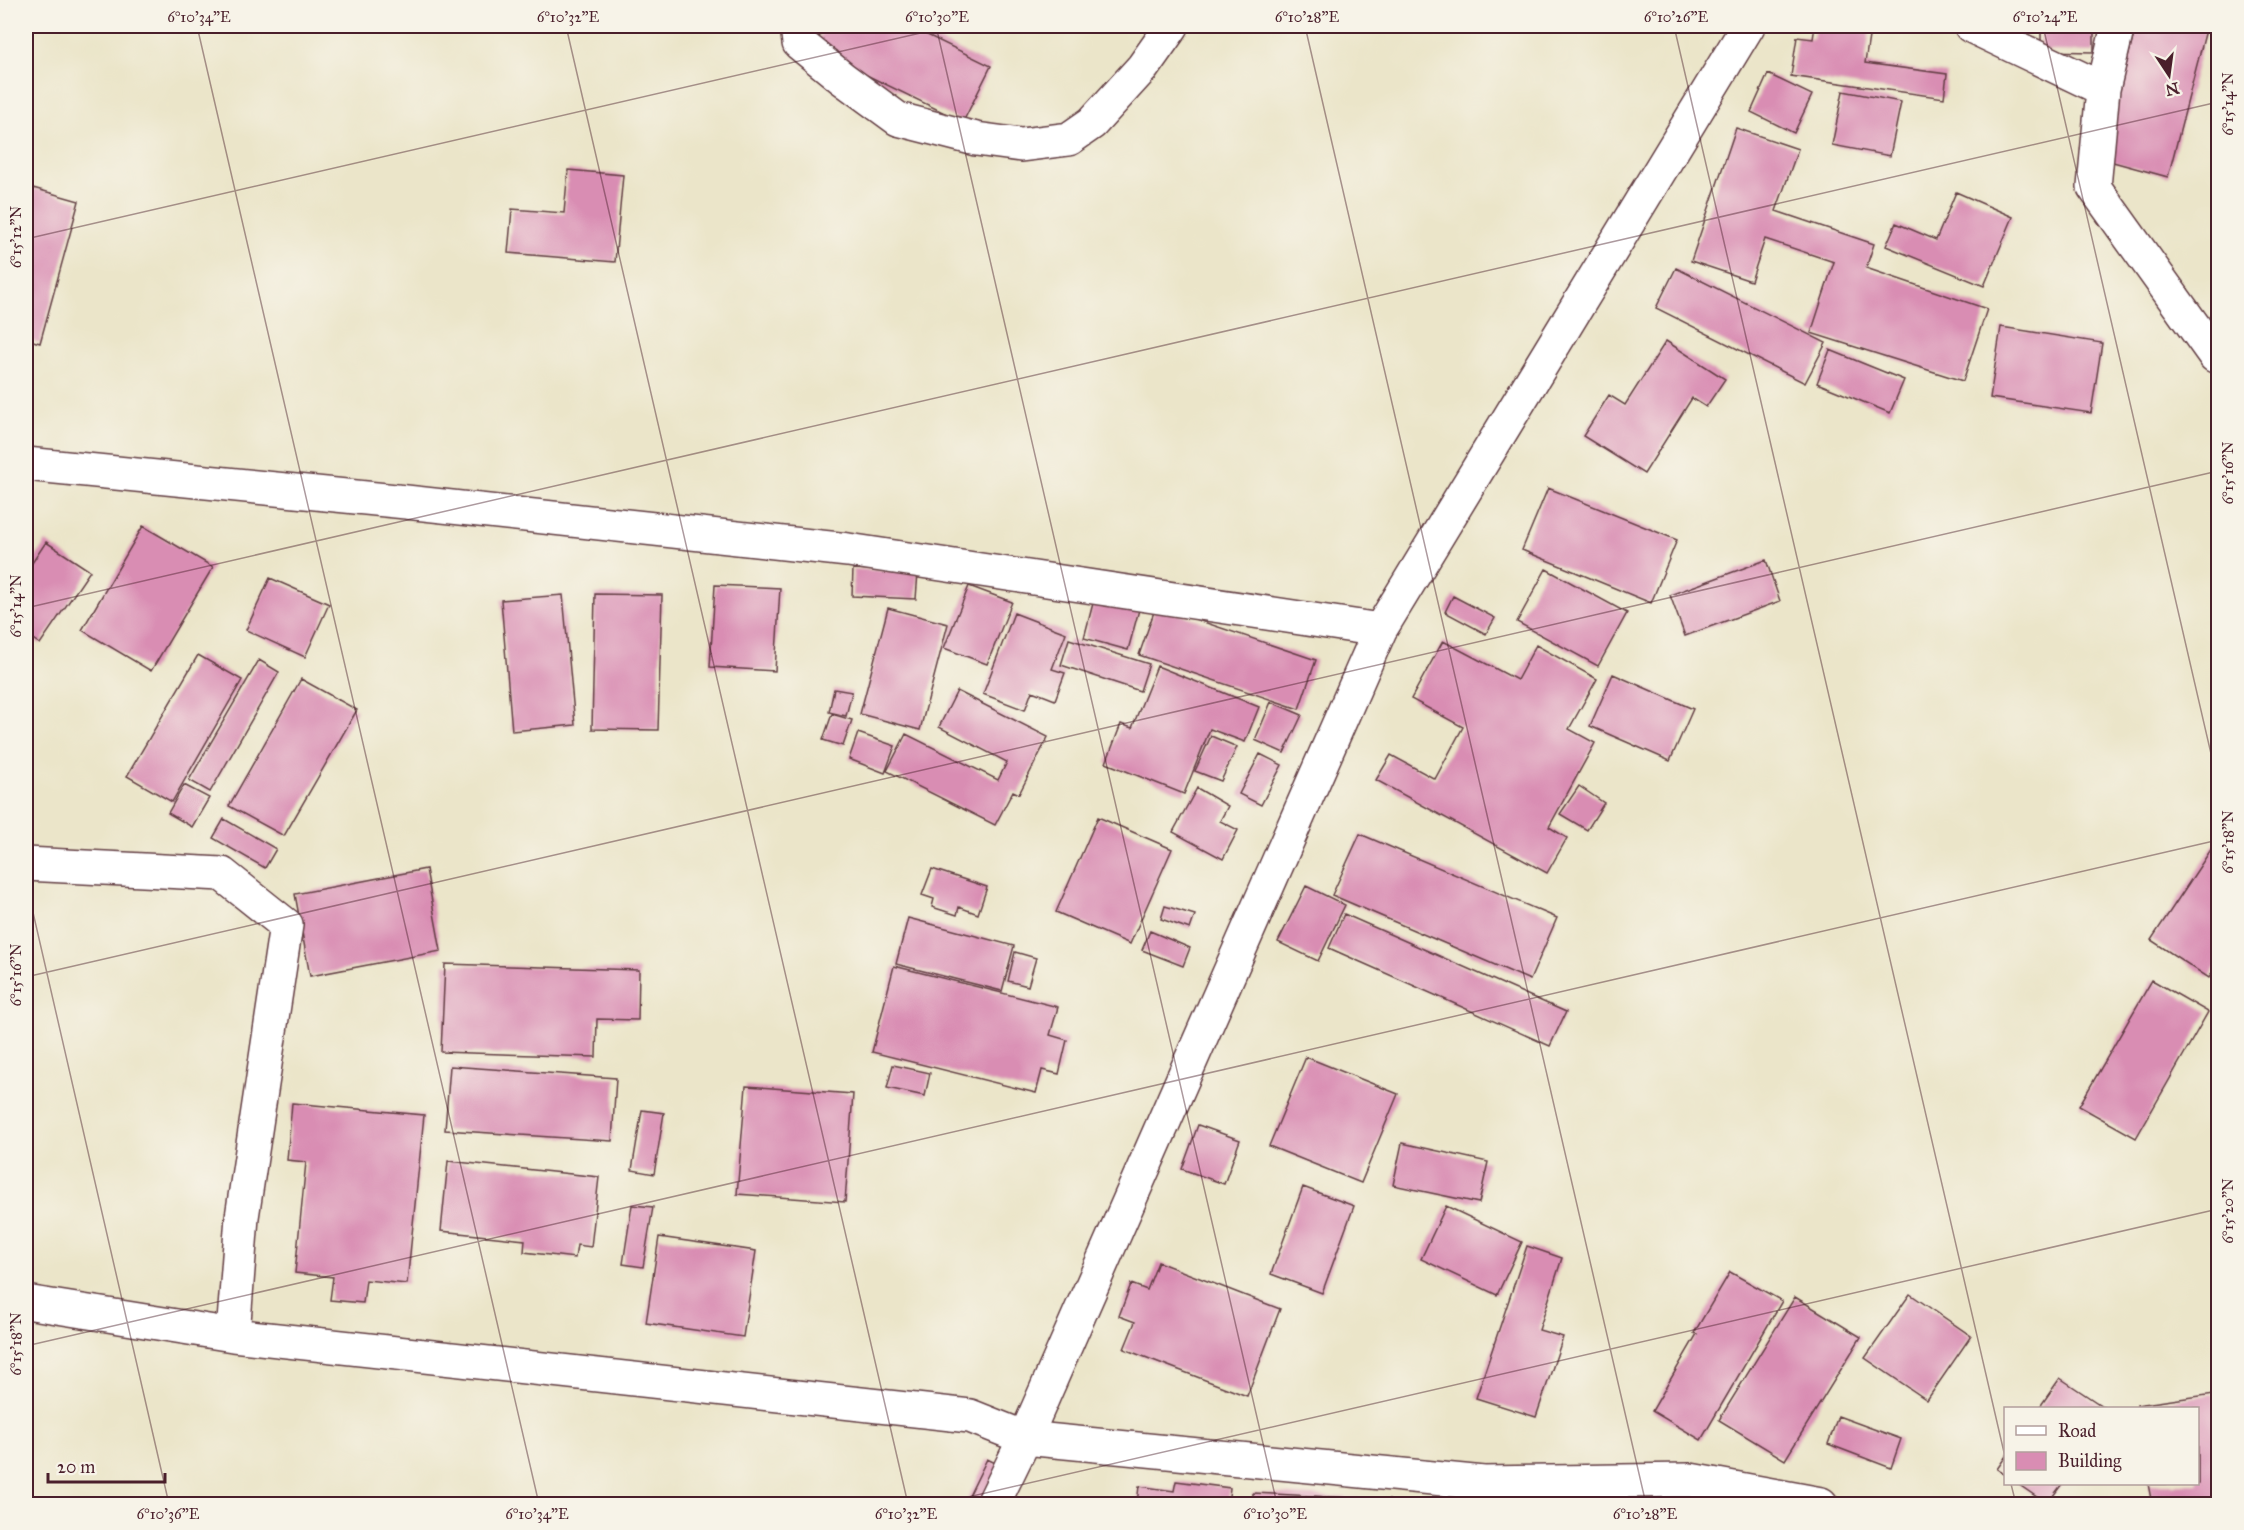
<svg xmlns="http://www.w3.org/2000/svg" width="2244" height="1530" font-family="'IM FELL Great Primer',serif">
<style>
.building{fill:#d98db3}
.lines{fill:none;stroke-linecap:round;stroke-linejoin:round}
.minor-casing{stroke:#623d43;stroke-width:36}
.minor{stroke:#fff;stroke-width:33}
.ticks{fill:none;stroke:#4a1f2b;stroke-width:1.5;stroke-opacity:0.45}
.neatline{fill:none;stroke:#4a1f2b;stroke-width:2}
.ticks-label{font-size:15px;text-anchor:middle;fill:#4a1f2b}
</style>
<rect width="100%" height="100%" fill="#f7f3e8"/>
<filter id="ink" filterUnits="userSpaceOnUse"><feTurbulence type="fractalNoise" baseFrequency=".0167" numOctaves="2"/><feDisplacementMap in="SourceGraphic" scale="12" xChannelSelector="R" yChannelSelector="G"/><feConvolveMatrix kernelMatrix="1 2 1 2 8 2 1 2 1" color-interpolation-filters="sRGB"/></filter>
<filter id="wash" filterUnits="userSpaceOnUse"><feTurbulence type="fractalNoise" baseFrequency=".008" numOctaves="4" result="noise"/><feDisplacementMap in="SourceGraphic" scale="24" xChannelSelector="R" yChannelSelector="G"/><feGaussianBlur stdDeviation="1.35" result="paint"/><feColorMatrix in="noise" values="0 0 0 0 0 0 0 0 0 0 0 0 0 0 0 0 0 1.4 0 .05"/><feComposite in="paint" operator="in"/></filter>
<g filter="url(#wash)">
<rect width="100%" height="100%" fill="#ebe5c9"/>
<g id="blocks">
<path class="building" d="M825,26H909L991,66L963,122L813,49Z
M1815,26H1834L1870,30L1865,63L1947,74L1944,98L1791,76L1797,37L1813,39Z
M2041,26H2094V52L2041,51Z
M2136,26H2207L2168,177L2102,159Z
M1768,74L1812,95L1794,133L1751,112Z
M1843,91L1901,102L1890,156L1832,145Z
M1736,128L1798,149L1776,211L1874,244L1866,268L1987,309L1963,381L1811,333L1834,262L1765,239L1751,281L1691,261Z
M568,170L623,175L615,262L508,253L512,209L564,213Z
M26,186L79,201L40,343L26,339Z
M1956,192L2013,217L1984,286L1886,246L1896,223L1936,240Z
M1676,268L1826,343L1805,383L1656,308Z
M2001,327L2102,343L2091,413L1990,398Z
M1666,341L1725,379L1706,407L1692,398L1644,474L1583,436L1609,395L1625,405Z
M1830,350L1904,380L1890,413L1817,383Z
M1548,488L1677,540L1651,603L1522,550Z
M143,526L213,567L151,671L82,630Z
M46,542L90,571L40,644L26,634V572Z
M1766,560L1780,601L1685,636L1670,595Z
M853,569L918,572L916,599L852,596Z
M1546,569L1627,613L1598,666L1517,622Z
M270,578L329,604L305,657L246,630Z
M1098,584L1143,595L1128,650L1084,638Z
M715,585L780,588L775,671L710,667Z
M969,586L1012,602L987,664L944,648Z
M595,594L662,595L658,730L592,729Z
M563,595L575,725L512,731L501,600Z
M1453,596L1495,618L1486,634L1445,612Z
M1156,606L1316,660L1299,709L1139,655Z
M888,608L948,624L920,730L860,714Z
M1014,613L1066,633L1052,669L1065,673L1055,700L1032,691L1025,710L983,694Z
M1069,639L1149,664L1140,691L1061,665Z
M1443,641L1517,680L1536,645L1597,679L1569,729L1595,743L1549,827L1567,838L1547,873L1376,780L1391,755L1435,779L1463,727L1411,699Z
M198,655L242,680L172,802L127,776Z
M259,660L279,672L210,792L189,780Z
M1157,666L1259,707L1245,742L1210,729L1184,794L1106,763L1121,724L1132,728Z
M1613,674L1693,709L1670,761L1590,726Z
M301,679L357,710L284,836L229,806Z
M834,689L852,692L846,716L829,712Z
M957,691L1048,737L1019,794L1013,791L995,825L887,771L906,734L998,780L1007,762L939,727Z
M1271,702L1302,715L1284,753L1255,740Z
M832,714L852,720L843,746L823,740Z
M858,733L895,746L885,773L849,759Z
M1211,736L1237,747L1221,781L1195,771Z
M1260,754L1282,765L1261,805L1239,794Z
M184,785L209,798L192,827L168,813Z
M1579,786L1604,803L1587,830L1560,814Z
M1197,788L1228,806L1220,821L1238,830L1223,859L1173,832Z
M1098,817L1172,849L1130,944L1056,912Z
M224,819L276,849L265,868L213,838Z
M1360,834L1557,918L1530,980L1332,895Z
M2218,839V964L2209,978L2151,940Z
M426,869L441,951L310,976L295,894Z
M932,869L987,887L978,914L959,907L957,915L932,907L934,899L922,895Z
M1306,886L1345,905L1318,961L1278,942Z
M1165,906L1195,915L1190,929L1161,919Z
M1344,914L1566,1012L1550,1046L1329,948Z
M908,918L1014,946L1002,991L896,964Z
M1150,931L1190,948L1183,966L1142,950Z
M1015,952L1036,958L1028,986L1008,981Z
M445,964L639,970L638,1020L597,1019L596,1057L441,1052Z
M894,966L1058,1007L1050,1035L1067,1040L1059,1074L1042,1070L1036,1093L872,1052Z
M2152,980L2208,1012L2136,1138L2079,1106Z
M1306,1057L1398,1094L1361,1183L1269,1146Z
M893,1065L930,1073L925,1096L887,1088Z
M450,1066L616,1078L612,1141L445,1130Z
M746,1086L853,1094L845,1202L737,1194Z
M292,1103L424,1115L407,1284L366,1280L363,1303L330,1300L333,1277L295,1273L306,1162L287,1160Z
M642,1110L664,1113L654,1174L632,1170Z
M1198,1125L1240,1140L1224,1184L1182,1169Z
M1402,1143L1488,1162L1479,1203L1393,1185Z
M448,1161L599,1177L591,1247L577,1245L575,1258L524,1252L525,1240L441,1231Z
M1303,1187L1354,1206L1322,1293L1271,1274Z
M632,1205L653,1207L643,1267L623,1264Z
M1446,1206L1522,1242L1497,1295L1421,1259Z
M659,1237L756,1251L743,1337L646,1323Z
M1527,1246L1562,1258L1539,1330L1563,1337L1536,1417L1476,1398Z
M1158,1262L1280,1309L1247,1396L1124,1349L1135,1322L1119,1316L1131,1284L1147,1290Z
M1730,1272L1782,1301L1701,1440L1652,1411L1697,1334L1694,1333Z
M1910,1294L1971,1336L1927,1400L1865,1358Z
M1795,1297L1861,1337L1785,1460L1719,1420Z
M2060,1378L2105,1408H2039Z
M2214,1394L2218,1424V1504H2152L2148,1484H2198V1408H2137V1405Z
M1838,1416L1901,1439L1891,1468L1828,1444Z
M2006,1456V1475L1997,1469Z
M987,1459L1002,1466L984,1504H965Z
M1176,1481L1230,1488L1228,1504H1137L1139,1486L1174,1491Z
M2018,1484H2062L2047,1504Z
M1253,1493L1389,1500L1388,1504H1253Z"/>
</g>
</g>
<g filter="url(#ink)">
<use href="#blocks" fill-opacity="0" stroke="#623d43" stroke-width="1.5"/>
<g class="lines">
<g class="minor-casing">
<path id="minor" d="M797,26L799,43L842,78L898,119L976,139L1021,145L1069,139L1092,123L1143,67L1172,26
M1971,26L2103,89
M2118,26L2103,89L2094,187L2215,356
M26,464L406,502L848,550L1380,630
M26,864L222,874L286,925L242,1217L233,1335
M26,1302L233,1335L970,1416L1025,1438L1484,1483L1690,1480L1821,1504
M993,1504L1025,1438L1380,630L1748,26"/>
</g>
<use href="#minor" class="minor"/>
</g>
</g>
<path class="ticks" d="M197,26L539,1504M566,26L908,1504M936,26L1277,1504M1305,26L1646,1504M1674,26L2006,1461M2043,26L2218,784M26,239L951,26M26,608L2218,102M26,882L169,1504M26,977L2218,471M26,1346L2218,840M2011,1484L2016,1504M938,1504L2218,1209"/>
<rect width="2244" height="1530" fill="none" stroke="#f7f3e8" stroke-width="66"/>
<rect x="2004" y="1407" width="195" height="78" fill="#f7f3e8" stroke="#b29e9c" stroke-width="1.5"/>
<rect x="2016" y="1426" width="30" height="9" fill="#ffffff" stroke="#b29e9c" stroke-width="1.5"/>
<text x="2058" y="1437" font-size="18" fill="#4a1f2b">Road</text>
<rect x="2016" y="1452" width="30" height="18" fill="#d98db3" stroke="#b29e9c" stroke-width="1.5"/>
<text x="2058" y="1467" font-size="18" fill="#4a1f2b">Building</text>
<g transform="translate(2169 75) rotate(167)" stroke="#f7f3e8" stroke-width="4.5" paint-order="stroke">
<path d="M0-4.5L10 22L0 15L-10 22Z" fill="#4a1f2b"/>
<text y="-9" font-size="16" font-weight="bold" text-anchor="middle" fill="#4a1f2b">N</text>
</g>
<path d="M48 1473v9h117v-9" fill="none" stroke="#4a1f2b" stroke-width="3"/>
<text x="57" y="1473" font-size="18" fill="#4a1f2b" stroke="#f7f3e8" stroke-width="4.5" paint-order="stroke">20 m</text>
<rect x="33" y="33" width="2178" height="1464" class="neatline"/>
<g class="ticks-label">
<text x="199" y="22">6°10'34"E</text>
<text x="568" y="22">6°10'32"E</text>
<text x="937" y="22">6°10'30"E</text>
<text x="1307" y="22">6°10'28"E</text>
<text x="1676" y="22">6°10'26"E</text>
<text x="2045" y="22">6°10'24"E</text>
<text transform="translate(2228 104) rotate(-90)" y="5">6°15'14"N</text>
<text transform="translate(16 237) rotate(-90)" y="5">6°15'12"N</text>
<text transform="translate(2228 473) rotate(-90)" y="5">6°15'16"N</text>
<text transform="translate(16 606) rotate(-90)" y="5">6°15'14"N</text>
<text transform="translate(2228 842) rotate(-90)" y="5">6°15'18"N</text>
<text transform="translate(16 975) rotate(-90)" y="5">6°15'16"N</text>
<text transform="translate(2228 1211) rotate(-90)" y="5">6°15'20"N</text>
<text transform="translate(16 1344) rotate(-90)" y="5">6°15'18"N</text>
<text x="168" y="1519">6°10'36"E</text>
<text x="537" y="1519">6°10'34"E</text>
<text x="906" y="1519">6°10'32"E</text>
<text x="1275" y="1519">6°10'30"E</text>
<text x="1645" y="1519">6°10'28"E</text>
</g>
</svg>
